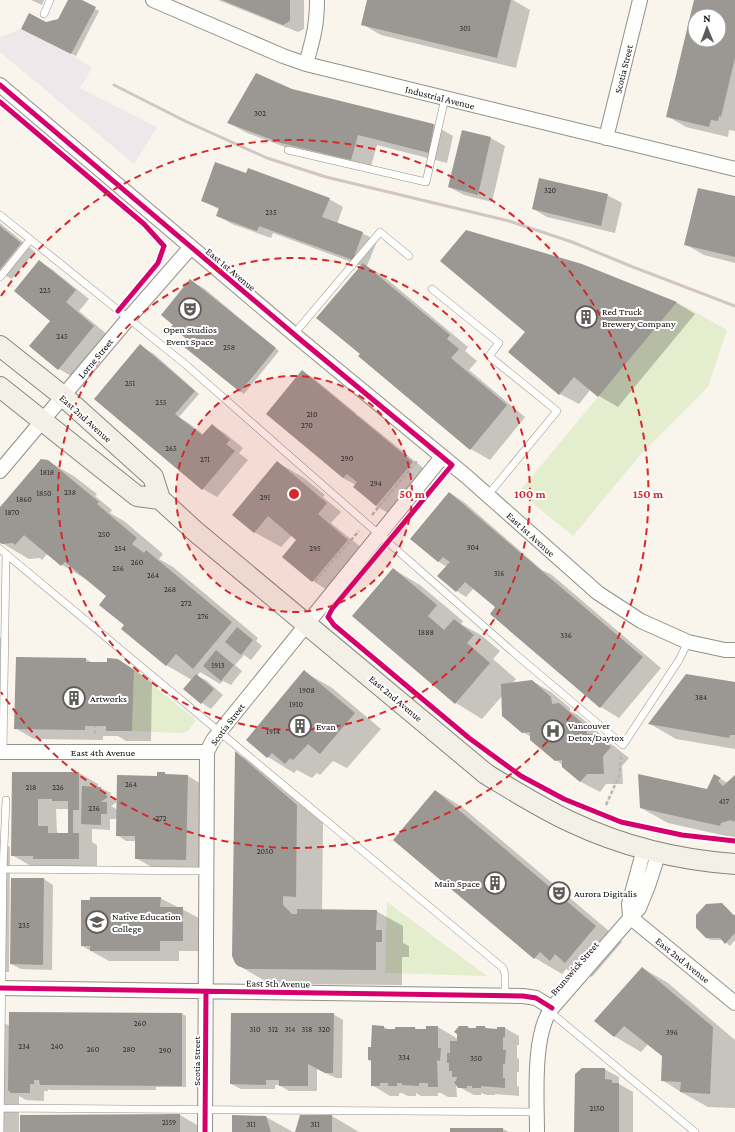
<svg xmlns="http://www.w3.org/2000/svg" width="735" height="1132" font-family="'Crimson Pro',serif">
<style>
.industrial{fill:#efe8eb}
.green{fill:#e4edce}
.shadow{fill:#0003;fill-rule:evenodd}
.building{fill:#9b9894;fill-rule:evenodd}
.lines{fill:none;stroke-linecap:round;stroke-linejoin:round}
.lane-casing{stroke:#92908c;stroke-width:8}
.street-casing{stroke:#92908c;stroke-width:16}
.secondary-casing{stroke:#888683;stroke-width:22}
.path{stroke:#b7b6b5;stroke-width:2.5;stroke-dasharray:4 2;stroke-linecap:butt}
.lane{stroke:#fefefc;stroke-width:7}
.street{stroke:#fefefc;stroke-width:14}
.secondary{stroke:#f3f1e7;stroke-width:20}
.rail{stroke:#d4c5c5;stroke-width:3}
.cycleway-casing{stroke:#fff;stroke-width:8}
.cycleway{stroke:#d6006c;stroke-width:5}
.ring{fill:none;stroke:#d62828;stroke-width:2;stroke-dasharray:7 5}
.labels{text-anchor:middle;stroke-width:4;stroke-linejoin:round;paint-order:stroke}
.number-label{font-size:8px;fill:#2e2e2c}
.street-label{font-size:10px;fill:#0a0a0a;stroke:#fff}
.poi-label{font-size:10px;fill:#0a0a0a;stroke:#fff;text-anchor:start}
.centre{fill:#d62828;stroke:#fff;stroke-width:2}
.ring-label{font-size:12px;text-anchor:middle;font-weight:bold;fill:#d62828;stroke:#fff;stroke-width:4;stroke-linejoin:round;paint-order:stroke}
</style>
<rect width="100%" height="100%" fill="#f9f5ed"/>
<path class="industrial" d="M21,29L71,54L92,68L80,88L157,127L134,164L0,52V37Z"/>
<path class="green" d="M677,302L727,330L708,387L641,454L573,536L519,492Z
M134,670L196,720L188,731L182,733L132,731Z
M387,902L487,976L385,973Z"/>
<path class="shadow" d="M31,0H44L42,5Z
M69,0H79L99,11L76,56L27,31L46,23L59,20Z
M218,0H304V29L298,32Z
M368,0H513L530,10L516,68L381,35L362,24Z
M695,0H735V131L729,130L728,137L686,127L667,116ZM695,16H719V40H695Z
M291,90L434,125L453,136L447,163L377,145L370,170L301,153L247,133L229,123Z
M491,138L505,146L492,202L464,195L449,187Z
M247,174L329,199L343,207L337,224L362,233L377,241L367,266L382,275L468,347L465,351L477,361L469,370L525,417L490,460L471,449L361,354L362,266L273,233L271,238L232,224L218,216L220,210L202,200Z
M607,195L622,203L615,233L547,217L533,209Z
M735,197V263L704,255L685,244Z
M0,223L35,252L12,279L0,273Z
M39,261L53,270L89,299L79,311L108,335L73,377L59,369L31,346L52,320Z
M581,265L677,303L695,314L618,407L599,396L591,389L579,404L560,394Z
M191,281L205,289L279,351L244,394L240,391L190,340Z
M140,346L154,354L199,394L179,417L190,424L204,435L212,425L226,434L243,448L239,453L248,460L217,497L203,489Z
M302,371L312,377L357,414L320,458Z
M358,415L427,471L390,514L376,506L356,485L343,478L321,459Z
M48,461L75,477L97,494L95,496L112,510L110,513L124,521L163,554L159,559L173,567L258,638L256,641L262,646L251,660L244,655L235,665L242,671L231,685L223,681L220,684L200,672L197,676L206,680L223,695L211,709L202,703L184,689L192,680L166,665L125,625L108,596L89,581L62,565L48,553L42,560L40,558L29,559L0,542V509Z
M277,462L304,478L325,495L323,497L341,512L331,523L362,548L327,590L313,581L283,557L298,540L292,535L281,547L254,532Z
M450,493L464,502L542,570L552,575L661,668L619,718L601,707L497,607L474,588L466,597L457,591L439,576L447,567L439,562L411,538Z
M393,569L420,585L463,621L461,624L481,635L500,651L493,659L516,679L512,684L532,681L551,692L570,708V711L578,715L606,739V741L614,746L629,758L622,766L623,784H606L600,792L581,782L531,737L523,732L502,696L482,719L456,703L353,616Z
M0,638H1L0,669Z
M17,658L86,659L93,663H108L118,660L137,671L152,682L151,741H126L118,736H103V740L34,739L15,728Z
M304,672L331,687L381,729L347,768L333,761L320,775L317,773L312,778L297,770L294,773L268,757L247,740Z
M735,683V749L676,739L650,724Z
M236,753L261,768L323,822L322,910L376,911L403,926V943L409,946V957H402V985L273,984L265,981L238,965Z
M13,773H79L98,784V788H101L111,793L110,797L117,802L111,806L118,810L158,777L165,773L168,776H188L206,787L205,870L155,869L136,858V841H126L117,835V819H110V830L92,829V842L97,845V870H52L46,866H31L12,855ZM56,809H69V834H59L57,832Z
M715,776L728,783L735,776V838L668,823L641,808L707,790Z
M436,791L462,807L622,942L592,977L581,971L577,975L566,969L562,974L535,958L395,840Z
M0,841L10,847L9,972H0Z
M44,879L53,885L52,970L21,969L11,964Z
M160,898L201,919V951H179V961H109L82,946L91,901Z
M722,905L726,907L735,916V940L730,946L723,940H711L706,938Z
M642,968L668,983L735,1040V1108L708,1107L681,1092L662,1080L663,1056L648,1044L641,1052L614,1036Z
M182,1014L186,1016V1087H156V1090H50L48,1089V1091H44V1101L26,1100L19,1096V1132H0V1021L10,1026Z
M333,1014L343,1020L342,1078H336L317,1069V1091H289L279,1085H275V1089H241L231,1084Z
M373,1026L384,1027L390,1030H396V1028H415L418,1030L438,1027L458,1039L468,1027L471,1029L485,1027L488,1029L498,1030V1028H505L519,1036V1045H517V1058L519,1059V1072H517V1086L519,1087V1096L495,1094V1095H487L481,1093V1095H474L459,1087L456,1083L457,1097H448L441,1093H438V1096H421L416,1093V1096H408L402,1093H399V1096H390L372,1085V1062L369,1060L372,1048Z
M604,1069L619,1077V1084L633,1092V1132H575Z
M180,1115L207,1131V1132H21V1116Z
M233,1116L266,1117L293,1132H233Z
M332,1116L359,1132H296Z
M451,1129H503L509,1132H451Z"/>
<path class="building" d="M68,0H82L96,7L71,54L21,29L29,13L46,22L58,19Z
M222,0H290V21L283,25Z
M367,0H511L497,58L361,25Z
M694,0H735V58L721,117L719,116L718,121L711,120L709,127L666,117ZM695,16H719V40H695Z
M256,73L292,89L434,124L429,153L358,135L351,160L281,143L227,123Z
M462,130L491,137L478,195L448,187Z
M215,162L246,173L248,168L330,198L322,217L363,232L353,260L259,226L257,231L216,216L219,208L201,201Z
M539,178L608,194L601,226L532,209Z
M698,188L735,196V257L684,245Z
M0,226L21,243L0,269Z
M466,230L582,264L677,302L598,397L574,377L559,395L508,352L525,332L440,261Z
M39,260L76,290L66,302L94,326L58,370L29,346L50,321L14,291Z
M363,263L450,335L447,339L459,349L451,358L507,405L470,450L358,356L360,354L316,318Z
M190,279L276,348L240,392L183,346L188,340L171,327L173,325L161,315Z
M140,344L195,391L175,414L202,435L212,424L230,440L226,444L235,451L202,490L94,399Z
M302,370L413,462L376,506L353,487L357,482L347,474L343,478L266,414Z
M41,459L48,460L99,502L97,504L137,538L132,544L144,553L146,550L232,622L193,669L176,654L166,666L121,629L124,625L99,605L106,596L65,562L61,566L24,535L15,545L13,543L2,544L0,543V507Z
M277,461L327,503L318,514L348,540L312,582L282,557L296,540L268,516L254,533L232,515Z
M449,492L643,657L600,708L490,614L495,607L465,582L456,592L437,576L450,562L443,557L438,562L410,539Z
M393,568L437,605L428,616L444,630L454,619L474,635L467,643L490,663L455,704L352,616Z
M237,627L253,640L241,655L225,642Z
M216,650L234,665L221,681L203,666Z
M16,657L86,658V662H107V658L118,659L134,670L132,731H106V726H85V730L14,729Z
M304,670L355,713L320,754L308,744L293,760L290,758L285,764L272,753L267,758L246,740Z
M196,674L214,689L201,704L183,689Z
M686,674L735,682V735H730L729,738L648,724Z
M532,680L551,697L552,704L559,703L587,727V734H595L611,747L603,756L604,774H587L580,782L562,767V760L555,761L530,740V732L522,733L502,716L501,684Z
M235,751L297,805L296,897L283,896V905L292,914H297V909L377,910L376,930H382V942H376V970L246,969L238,966L235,963L232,956Z
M12,772H79V810H73V833H79V859H33V856H11ZM38,799H52V801H68V833H48V826H38Z
M157,772H165V774L188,775L186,860L135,859V836H116L117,775L157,776Z
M638,774L707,789L714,774L721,778L718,781L723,786L735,775V820L733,822L731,820L721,823L720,826L640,808Z
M82,786L101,787V791L108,797L101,802H107V814H101V825L81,824Z
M435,790L596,926L565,963L555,954L550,961L540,952L534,959L393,840Z
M11,878H44L43,965L10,964Z
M90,897H161L160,907H183V941H160V951H90V946H81V900H90Z
M722,903L733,915H735V933L725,944L720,938H706L696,928V915L706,904Z
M642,967L713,1027L710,1094L680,1092L681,1082L661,1081L662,1056L624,1026L614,1037L594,1021Z
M9,1012L182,1013V1086L40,1085L39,1080H34V1084H30V1093H11L8,1090Z
M231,1013H334L333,1073H325L308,1064V1086H279V1080H266V1085L230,1084Z
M372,1025L384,1026V1029H395V1027H415V1029H426V1026H438V1048H441L440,1061L437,1060L438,1087H428V1083H419V1086L402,1085V1083H397V1086H388V1083H380V1086H371V1060H368V1047H371Z
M459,1026H468V1028H476V1026H485V1028L497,1029V1027H505V1037H503V1050H506L505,1064H503V1078H505V1088L481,1086V1088H472V1086H467V1088H458L454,1082L456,1081L457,1077H452V1071H449V1063H447V1053H450V1041H457V1034L454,1032Z
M582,1068H605V1079L612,1080V1083H619V1132H574L575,1074Z
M180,1114V1132H20V1115Z
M232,1115L266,1116L271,1132H232Z
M300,1115H332V1132H295Z
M450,1128H503V1132H450Z"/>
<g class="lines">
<g class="lane-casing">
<path id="lane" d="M44,14L50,0
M288,150L426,182L445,98
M0,215L185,364L513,652L623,745L679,660L688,642
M0,277L30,240
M432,289L499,343L489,356L557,411L488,495
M294,334L380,232L409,256
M0,549L503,968L505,974V996
M3,752L6,554
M3,869L206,871
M549,1011L695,1132
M1,1108L537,1112
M0,1132L3,869L6,800"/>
</g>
<g class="street-casing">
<path id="street" d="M153,0L283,56L306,64L735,169
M306,64C313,39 317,26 317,0
M0,85L302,341L466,476L598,593L641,621L688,642L725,650H735
M606,138L640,0
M0,471L128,319L191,247
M0,752H207
M630,917L735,1003
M630,917L629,904L644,849
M0,988L523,996L536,998L552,1008
M205,1132L207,752L213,740L442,457
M537,1132C537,1099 532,1034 552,1008L639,908L648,886L659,852"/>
</g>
<g class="secondary-casing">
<path id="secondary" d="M0,346L63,396L153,477L160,499L196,532L486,774C514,791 541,808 571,822C622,846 679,860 735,864
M0,387L137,496L160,499"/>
</g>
<path class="path" d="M372,515L417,461
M315,581L359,531
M95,734V726
M606,805L619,776L621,756"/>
<use href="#lane" class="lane"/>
<use href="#street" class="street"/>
<use href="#secondary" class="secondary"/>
<path class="rail" d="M114,85L185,121L267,158L326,177L509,221L572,242L633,267L735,306"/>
<g class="cycleway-casing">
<path id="cycleway" d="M0,85L302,341L452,465L332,609L328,617L334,625L469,738L521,776L564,799L621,822L682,835L735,841
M0,102L144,224L164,246
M118,311L158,263L164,246
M0,988L523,996L536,998L552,1008
M205,1132L206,991"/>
</g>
<use href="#cycleway" class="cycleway"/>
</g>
<circle cx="294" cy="494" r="118" fill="#d62828" fill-opacity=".12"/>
<g class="ring">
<circle cx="294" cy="494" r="118"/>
<circle cx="294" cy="494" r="236"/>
<path d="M1 296A354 354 0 1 1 1 692"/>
</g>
<defs>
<g id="theatre-ring" transform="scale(1.15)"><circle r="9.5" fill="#fff" stroke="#5e5c59" stroke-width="1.5"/><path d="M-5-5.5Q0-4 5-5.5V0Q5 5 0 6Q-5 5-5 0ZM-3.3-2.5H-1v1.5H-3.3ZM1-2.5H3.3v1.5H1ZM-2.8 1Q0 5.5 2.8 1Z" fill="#5e5c59"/></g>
<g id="building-ring" transform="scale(1.15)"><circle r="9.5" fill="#fff" stroke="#5e5c59" stroke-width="1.5"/><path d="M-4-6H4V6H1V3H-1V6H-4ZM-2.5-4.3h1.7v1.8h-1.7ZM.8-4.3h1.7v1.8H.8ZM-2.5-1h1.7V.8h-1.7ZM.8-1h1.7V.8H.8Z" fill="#5e5c59"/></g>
<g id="hospital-ring" transform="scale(1.15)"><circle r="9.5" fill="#fff" stroke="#5e5c59" stroke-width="1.5"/><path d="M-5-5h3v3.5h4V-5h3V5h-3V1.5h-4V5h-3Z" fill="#5e5c59"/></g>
<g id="university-ring" transform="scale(1.15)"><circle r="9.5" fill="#fff" stroke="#5e5c59" stroke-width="1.5"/><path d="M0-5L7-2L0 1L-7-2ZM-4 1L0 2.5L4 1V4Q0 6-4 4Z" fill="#5e5c59"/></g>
</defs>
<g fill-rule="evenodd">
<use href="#theatre-ring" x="190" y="309"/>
<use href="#building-ring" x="586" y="317"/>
<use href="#building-ring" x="74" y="698"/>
<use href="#building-ring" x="300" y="726"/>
<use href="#hospital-ring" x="553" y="731"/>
<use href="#building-ring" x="495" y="883"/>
<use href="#theatre-ring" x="559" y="893"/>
<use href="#university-ring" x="97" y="922"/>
</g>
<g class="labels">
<g class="number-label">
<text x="465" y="31">301</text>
<text x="260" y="116">302</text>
<text x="550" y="193">320</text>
<text x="271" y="215">235</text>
<text x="45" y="293">225</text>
<text x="62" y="339">245</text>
<text x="229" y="350">258</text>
<text x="130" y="386">251</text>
<text x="161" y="405">255</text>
<text x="312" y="417">210</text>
<text x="307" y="428">270</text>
<text x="171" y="451">265</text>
<text x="347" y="461">290</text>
<text x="205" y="462">271</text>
<text x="47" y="475">1818</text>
<text x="376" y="486">294</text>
<text x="70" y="495">238</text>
<text x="44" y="496">1850</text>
<text x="265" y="500">291</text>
<text x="24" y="502">1860</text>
<text x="12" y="515">1870</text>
<text x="104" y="537">250</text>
<text x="473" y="550">304</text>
<text x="120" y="551">254</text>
<text x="315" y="551">295</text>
<text x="137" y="565">260</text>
<text x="118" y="571">256</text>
<text x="499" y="576">316</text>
<text x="153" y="578">264</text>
<text x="170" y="592">268</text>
<text x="186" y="606">272</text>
<text x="203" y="619">276</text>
<text x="426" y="635">1888</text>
<text x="566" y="638">336</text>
<text x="218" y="668">1913</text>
<text x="307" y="693">1908</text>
<text x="701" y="700">384</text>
<text x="296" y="707">1910</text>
<text x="273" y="734">1914</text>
<text x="131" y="787">264</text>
<text x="31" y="790">218</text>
<text x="58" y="790">226</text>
<text x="724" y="804">417</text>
<text x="94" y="811">236</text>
<text x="161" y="821">272</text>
<text x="265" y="854">2050</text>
<text x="24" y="928">235</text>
<text x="140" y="1026">260</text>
<text x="255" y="1032">310</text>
<text x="273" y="1032">312</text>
<text x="290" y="1032">314</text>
<text x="307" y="1032">318</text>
<text x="324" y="1032">320</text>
<text x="672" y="1035">396</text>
<text x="24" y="1049">234</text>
<text x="57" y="1049">240</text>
<text x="93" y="1052">260</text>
<text x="129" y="1052">280</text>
<text x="165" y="1053">290</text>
<text x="404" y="1060">334</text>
<text x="476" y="1061">350</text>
<text x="597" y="1111">2150</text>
<text x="169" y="1125">2159</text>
<text x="251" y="1127">311</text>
<text x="315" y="1127">311</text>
</g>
<g class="street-label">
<text transform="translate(623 69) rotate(-76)" y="4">Scotia Street</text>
<text transform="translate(440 97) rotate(14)" y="4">Industrial Avenue</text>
<text transform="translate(231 269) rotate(40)" y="4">East 1st Avenue</text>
<text transform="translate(95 358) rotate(-50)" y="4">Lorne Street</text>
<text transform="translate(86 418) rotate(42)" y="4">East 2nd Avenue</text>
<text transform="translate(531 534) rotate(42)" y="4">East 1st Avenue</text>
<text transform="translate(396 698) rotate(40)" y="4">East 2nd Avenue</text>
<text transform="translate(227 724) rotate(-53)" y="4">Scotia Street</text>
<text x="103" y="756">East 4th Avenue</text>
<text transform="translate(683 960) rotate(39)" y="4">East 2nd Avenue</text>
<text transform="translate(574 968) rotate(-49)" y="4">Brunswick Street</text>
<text transform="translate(278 983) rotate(1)" y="4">East 5th Avenue</text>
<text transform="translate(196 1061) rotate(-90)" y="4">Scotia Street</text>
</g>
<g class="poi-label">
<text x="602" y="315">Red Truck<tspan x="602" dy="12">Brewery Company</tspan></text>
<text x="190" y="333" text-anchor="middle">Open Studios<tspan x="190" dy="12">Event Space</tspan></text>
<text x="90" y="702">Artworks</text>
<text x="568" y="729">Vancouver<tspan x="568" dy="12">Detox/Daytox</tspan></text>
<text x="316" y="730">Evan</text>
<text x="480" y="887" text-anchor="end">Main Space</text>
<text x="574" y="897">Aurora Digitalis</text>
<text x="112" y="920">Native Education<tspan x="112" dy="12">College</tspan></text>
</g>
</g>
<circle cx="294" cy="494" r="6" class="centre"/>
<g class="ring-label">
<text x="412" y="498">50 m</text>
<text x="530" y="498">100 m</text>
<text x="648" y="498">150 m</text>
</g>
<g transform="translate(707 28) rotate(359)"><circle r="19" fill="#ffffff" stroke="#9d9d9d"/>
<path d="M0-3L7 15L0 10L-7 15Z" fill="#5e5c59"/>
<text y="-6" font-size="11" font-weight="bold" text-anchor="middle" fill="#0a0a0a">N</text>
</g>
</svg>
